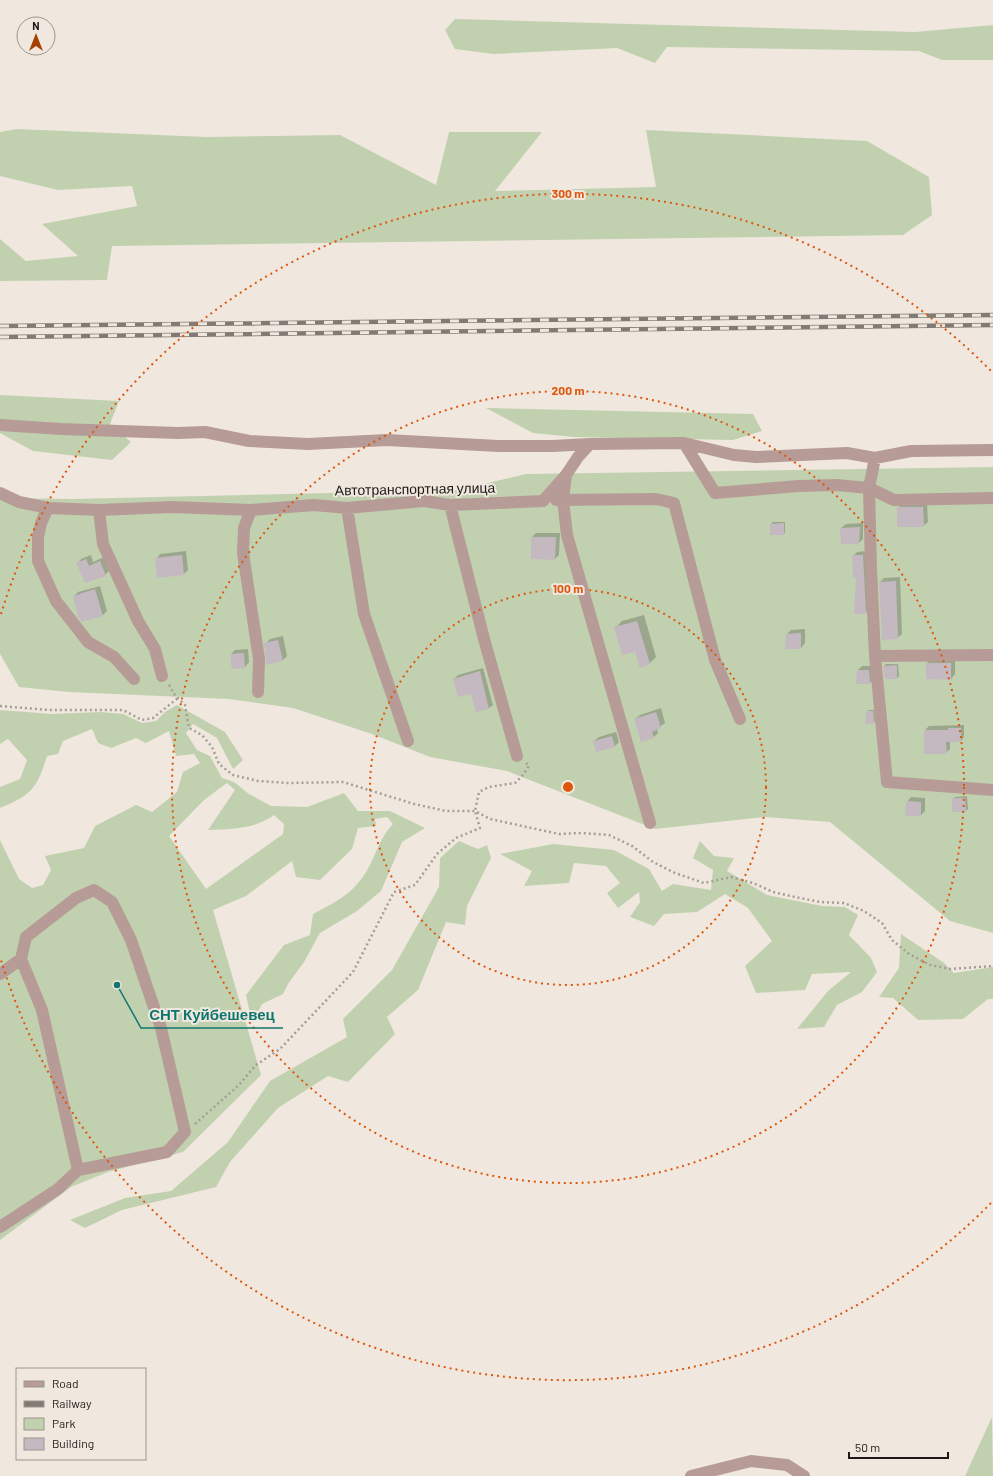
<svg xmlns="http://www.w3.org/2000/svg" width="993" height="1476" font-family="Barlow,sans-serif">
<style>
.green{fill:#c1d1b0;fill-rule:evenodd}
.shadow{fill:#0003}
.building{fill:#c4b9c1}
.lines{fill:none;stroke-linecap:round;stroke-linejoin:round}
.path{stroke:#a49e96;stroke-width:2.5;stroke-dasharray:2 3;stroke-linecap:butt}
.minor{stroke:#b69b96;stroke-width:12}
.rail-casing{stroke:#817b75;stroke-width:4.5}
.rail{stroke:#f0e8de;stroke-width:3;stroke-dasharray:9;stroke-linecap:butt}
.ring{fill:none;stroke:#de560c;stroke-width:2;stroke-dasharray:2 4}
.labels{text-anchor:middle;stroke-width:4;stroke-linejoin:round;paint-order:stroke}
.street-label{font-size:14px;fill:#1c1916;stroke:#f0e8de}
.centre{fill:#de560c;stroke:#f0e8de;stroke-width:2}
.ring-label{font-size:12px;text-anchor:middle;font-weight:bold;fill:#de560c;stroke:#f0e8de;stroke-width:4;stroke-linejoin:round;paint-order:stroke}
.leader{fill:none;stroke:#0f766e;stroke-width:1.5}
.callout-dot{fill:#0f766e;stroke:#f0e8de;stroke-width:1.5}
.callout-label{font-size:15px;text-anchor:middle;font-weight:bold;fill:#0f766e;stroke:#f0e8de;stroke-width:4;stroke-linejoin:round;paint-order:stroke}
</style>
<rect width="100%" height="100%" fill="#f0e8de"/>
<path class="green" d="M455,19L915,32L993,25V60H942L919,51L667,47L655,63L617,48L493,54L455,49L445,30Z
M17,129L206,137L340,135L436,185L449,132H542L495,191L656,187L646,130L867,141L929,177L932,215L903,235L112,246L107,280L0,281V239L26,261L78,256L42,224L137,206L132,186L58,190L0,176V132Z
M0,395L119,401L110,424L131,442L112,460L33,451L0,433Z
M486,408L753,414L762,431L733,440L574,437L533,433Z
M993,467V933L950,921L830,822L765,817L655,829L507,771L430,757L372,734L293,708L229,699L69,692L19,687L0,654V498L71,499L459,490L526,474Z
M177,705L225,732L243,760L233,769L217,738L193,724L186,733L197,750L210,756L222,778L234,782L249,794L271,806L307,807L344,793L358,811H390L425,828L402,842L381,891L357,911L320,933L304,962L288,984L283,994L262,1004L252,1023L246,995L284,945L310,935L313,914C332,904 350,895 362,878C375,861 378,839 393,824L387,817L375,819L376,826L358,828L352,849L320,880L296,877L292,861L246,896L213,910L261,1075L183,1152L108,1172L71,1187L0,1240V840L19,879L32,888L43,885L51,870L45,856L84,848L95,826L136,805L152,812L177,792L183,772L200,763L194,754L176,756L169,731L146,743L136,738L111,748L98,743L92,729L63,741L58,754L47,756C37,788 32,795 0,808V787L20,779L27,760L8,739L0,744V710L52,714L101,712L123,714L142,723L156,721L165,712ZM227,783L235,790L208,830C232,829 255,829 274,815L284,824L283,834L206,889L169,836L204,800Z
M459,841L478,849L487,845L491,858L467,906L465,925L446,922L418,990L387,1017L395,1034L348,1082L328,1076L278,1108L230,1162L216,1187L122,1210L85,1228L70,1220L125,1198L171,1191L228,1142L270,1081L347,1037L343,1019L392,970L439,887L440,858Z
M700,841L714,856L734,858L727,871L767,895L822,906L845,907L858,915L849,935L871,958L877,972L862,992L837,1005L824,1027L797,1029L828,991L851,972L812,974L805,990L756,993L745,966L772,941L748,908L725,894L697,912L664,914L654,926L630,917L640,902L639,892L618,908L607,893L620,883L606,866L574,863L569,883L524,886L532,871L500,854L553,844L614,850L649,869L662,891L673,884L711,890L713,870L693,858Z
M901,934L944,963L954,973L993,967V999H988L963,1019L918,1020L893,998L879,997L899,968Z
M992,1417L993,1476H965Z"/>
<path class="shadow" d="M902,503H927L928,522L923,526L898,508Z
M773,522H785V532L784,534L771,524Z
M863,523V539L859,543L841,528L846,524Z
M536,533H560L559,555L555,559L532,537Z
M186,551L188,570L184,574L156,559L160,554Z
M867,551L870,609L865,613L853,556L857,552Z
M91,555L93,562L104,557L109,571L105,575L77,564L81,559Z
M900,577L902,634L897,638L880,582L884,578Z
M100,586L107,611L103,615L74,596L78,592Z
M644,615L656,657L649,664L615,628L622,621Z
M805,629V643L801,648L787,634L791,630Z
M283,636L287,656L283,660L265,644L270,639Z
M248,649L249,662L245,667L232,668L231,654L235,650Z
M931,659H955V674L951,679L927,663Z
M886,664H898L899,676L897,678L884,666Z
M862,666H873L874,679L870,683L858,670Z
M483,668L493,705L489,708L477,711L472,692L454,679L458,675Z
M661,708L665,723L657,729L658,733L654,737L635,719L640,715Z
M869,710H874L875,721L874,723L867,712Z
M964,725V737L961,741H950V749L946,753L925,730L929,726Z
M616,732L619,742L615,746L597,751L594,741L599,737Z
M967,796L968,809L966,811L953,799L955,797Z
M911,797L925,798V811L921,815L907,802Z"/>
<path class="building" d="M897,507H923L924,527H897Z
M784,523V535H770V524Z
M860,527L859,544H841L840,528Z
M531,537H556L555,560L531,559Z
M182,555L184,575L157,578L155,558Z
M856,555H863L866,614H854L856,578H853L852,556Z
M86,559L89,566L100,561L106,576L85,583L76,563Z
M896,581L898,639L882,640L879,582Z
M95,589L103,616L82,622L78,617L73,596Z
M637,621L650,664L640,668L635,652L622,655L614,627Z
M801,633V649H785L786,634Z
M278,640L283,661L266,665L264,643Z
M244,653L245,668L232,669L230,654Z
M926,663H951V680L926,679Z
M897,665V679H885L883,666Z
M857,670H869L870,684H856Z
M480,671L489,709L476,712L471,694L458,697L453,679Z
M866,711H873L874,724H865Z
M656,712L661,728L652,732L654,738L641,742L634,719Z
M948,728H961V742H946L947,754H924V730H948Z
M612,736L615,747L596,752L593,741Z
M952,798H965L966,812H952Z
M906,801L921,802V816H905Z"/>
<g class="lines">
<path class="path" d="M169,685L175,695L185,705L189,728L202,735L212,747L219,764L233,775L258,781L288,783L343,782L414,804L446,811H475L490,819L559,834L582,833L609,835L632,846L653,862L675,873L704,883L731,877L753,883L773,892L795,897L820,902L844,903L864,911L882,923L892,940L909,954L930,965L950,969L993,966
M0,706L49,710H123L142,720L153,718L178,698
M195,1124L238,1086L256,1065L280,1049L353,972L394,892L415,885L437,854L456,838L480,828L475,811L479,792L489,787L515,783L522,776L529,766L526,763"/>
<path class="minor" d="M0,425L61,429L178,433L205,432L249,441L308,444L387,440L498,446H553L590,444
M684,443L715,493L799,486L836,485L869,488L894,500L993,498
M875,458L869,488L871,568L875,656L887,782L993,790
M566,475L563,500L567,535L650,823
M0,493L19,502L48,508L99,510L172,507L251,510L314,505L347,508L424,501L450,505L543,501L566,475L578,457L590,444L684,443L734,455L756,457L847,453L875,458L911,451L993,450
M556,500L656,499L674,503L715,660L740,719
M450,505L484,639L517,756
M48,508L41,523L38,537V561L56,601L88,642L114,657L134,679
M347,508L364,614L408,741
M99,510L103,544L138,621L155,649L162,676
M251,510L244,528L243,553L259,659L258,692
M875,656L993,655
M21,959L42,1010L78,1170
M0,974L21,959L26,937L76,898L94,890L112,902L131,940L161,1028L185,1132L167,1152L78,1170L58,1189L0,1227
M691,1476L751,1461L787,1465L804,1476"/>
<g class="rail-casing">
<path id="rail" d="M0,326L993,315
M0,337L993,325"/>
</g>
<use href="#rail" class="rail"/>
</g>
<g class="ring">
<circle cx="568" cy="787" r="198"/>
<circle cx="568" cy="787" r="396"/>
<path d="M991 1203A593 593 0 0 1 1 960M1 614A593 593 0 0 1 991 371"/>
</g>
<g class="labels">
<g class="street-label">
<text transform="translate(415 489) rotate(-1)" y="5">Автотранспортная улица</text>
</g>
</g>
<circle cx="568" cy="787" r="6" class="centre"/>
<g class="ring-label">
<text x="568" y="198">300 m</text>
<text x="568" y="395">200 m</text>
<text x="568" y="593">100 m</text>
</g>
<path class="leader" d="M117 985L141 1028H283"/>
<circle class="callout-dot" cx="117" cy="985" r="4"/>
<g class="callout-label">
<text x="212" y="1020">СНТ Куйбешевец</text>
</g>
<rect x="16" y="1368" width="130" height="92" fill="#f0e8de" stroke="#9b958e"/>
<rect x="24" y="1381" width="20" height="6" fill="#b69b96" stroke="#9b958e"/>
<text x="52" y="1388" font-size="12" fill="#1c1916">Road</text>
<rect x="24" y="1401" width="20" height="6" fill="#817b75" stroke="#9b958e"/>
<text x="52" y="1408" font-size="12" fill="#1c1916">Railway</text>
<rect x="24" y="1418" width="20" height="12" fill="#c1d1b0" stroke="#9b958e"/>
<text x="52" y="1428" font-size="12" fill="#1c1916">Park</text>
<rect x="24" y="1438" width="20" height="12" fill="#c4b9c1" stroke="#9b958e"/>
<text x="52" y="1448" font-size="12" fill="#1c1916">Building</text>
<g transform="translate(36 36)"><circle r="19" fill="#f0e8de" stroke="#9b958e"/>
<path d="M0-3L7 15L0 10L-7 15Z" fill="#a44101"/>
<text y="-6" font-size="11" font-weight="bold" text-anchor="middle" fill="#1c1916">N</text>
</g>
<path d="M849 1452v6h99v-6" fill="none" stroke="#1c1916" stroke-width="2"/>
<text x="855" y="1452" font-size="12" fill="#1c1916" stroke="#f0e8de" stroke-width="3" paint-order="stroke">50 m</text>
</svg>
